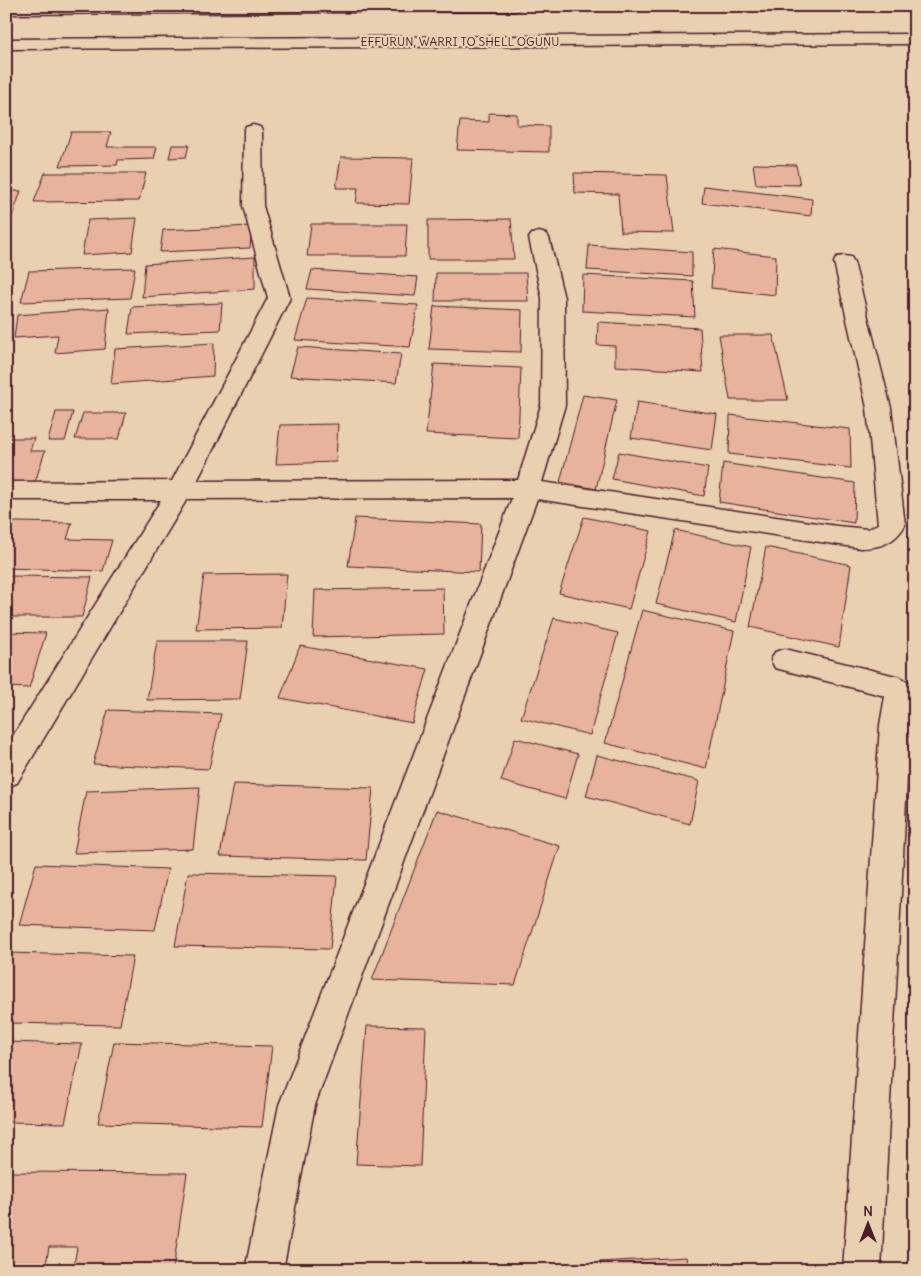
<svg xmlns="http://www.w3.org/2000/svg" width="921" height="1276" font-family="Delius,sans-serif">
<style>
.building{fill:#e7b39c;stroke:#4a1f2b}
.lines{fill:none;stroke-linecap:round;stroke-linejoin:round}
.minor-casing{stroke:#4a1f2b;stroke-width:3}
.major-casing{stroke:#4a1f2b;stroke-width:3}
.minor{fill:#e9d0b1;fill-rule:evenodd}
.major{fill:#e9d0b1;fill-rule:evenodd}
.labels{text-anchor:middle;stroke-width:4.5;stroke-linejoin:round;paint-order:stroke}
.far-street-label{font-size:12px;fill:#4a1f2b;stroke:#e9d0b1}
</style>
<rect width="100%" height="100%" fill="#e9d0b1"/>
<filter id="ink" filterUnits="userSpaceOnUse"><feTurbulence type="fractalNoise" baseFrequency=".02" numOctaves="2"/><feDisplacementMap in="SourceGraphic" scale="10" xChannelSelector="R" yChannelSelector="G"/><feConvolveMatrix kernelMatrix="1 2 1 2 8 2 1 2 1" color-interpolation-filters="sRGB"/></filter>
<g filter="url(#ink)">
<path class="building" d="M489,113L517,114V125L549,126V152L457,150L460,121L489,122Z
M71,132H111L107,147H157L154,159L118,160L117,165L60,166Z
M172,145H189L186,157L169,158Z
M341,157L413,158L409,204L356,203L358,188H336Z
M753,164L796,165L800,185L756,184Z
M45,173H146L139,201L34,202Z
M574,173L667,175L674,233L621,232L618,194L575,193Z
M704,186L812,199L811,216L702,203Z
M6,191H21L11,220H6Z
M137,218L132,252L82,255L88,220Z
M511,219L514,259H428V220Z
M311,224H407L405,256H307Z
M252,226L250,248L160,252L163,230Z
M589,245L692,252V276L587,270Z
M714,249L776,256L775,295L711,288Z
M255,257V289L142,297L145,264Z
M135,268L130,298L21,302L29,271Z
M312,270L418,277L415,296L307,289Z
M436,273H526L528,301H435Z
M583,275L693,281L695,317L582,311Z
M307,298L418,305L410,347L295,340Z
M222,303L220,330L128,334L132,307Z
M434,306L522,310L521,352L429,349Z
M109,308L105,349L55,353L58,335L14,338L17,315Z
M598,322L700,328L703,372L615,366V346L597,345Z
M719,335H773L788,400H730Z
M214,343L213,376L111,384L115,349Z
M298,347L401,354L396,383L290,376Z
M434,364L521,368L518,438L426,434Z
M583,395L617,400L596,489L560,482Z
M637,402L717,414L712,450L631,438Z
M56,412H73L65,441H48Z
M83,413H126L119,439H75Z
M730,415L850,429L851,468L729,454Z
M338,424L336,462L276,464L280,425Z
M9,438H34L30,451H45L35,482H6V446Z
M619,452L708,468L704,496L612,479Z
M723,463L855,483L854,523L719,502Z
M584,517L651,531L629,609L559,593Z
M355,518L481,524L479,572L348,566Z
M14,522L72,523L67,539L112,540L103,571L6,568V542Z
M675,530L751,547L736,622L656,604Z
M766,547L851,565L839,647L750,627Z
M287,574L282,628L196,629L204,575Z
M6,576L92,577L82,617H6Z
M443,588L444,634L313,637L315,590Z
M642,610L734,631L706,769L605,743Z
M554,618L618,633L590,735L521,718Z
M6,632L46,633L29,688L6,687Z
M157,641H248L240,699L147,700Z
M300,646L428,669L412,723L280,698Z
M108,710L221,714L209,769L93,764Z
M515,738L578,754L565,799L501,781Z
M597,755L699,781L690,824L586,796Z
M233,784L373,788L366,860L220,856Z
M200,787L193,849L74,853L86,791Z
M437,810L560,846L515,985L372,980Z
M36,864L168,869L155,930L19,925Z
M188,873L337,876L330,949L175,946Z
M6,953L133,956L120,1025L6,1023Z
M367,1026L426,1027L420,1166L356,1164Z
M6,1042L82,1044L65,1123L6,1122Z
M114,1042L272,1046L262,1127L98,1123Z
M6,1172L187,1173L173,1270H73L77,1247H49L45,1270H6Z
M686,1257L688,1270H601L600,1262Z"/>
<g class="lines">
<g class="minor-casing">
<path id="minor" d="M253,125L260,127L262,131L263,206L290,298L197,481L518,480L541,405L542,298L529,238L532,234L539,232L546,234L549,238L564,298L565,405L542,482L837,526L868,529L878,524L867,408L834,262L837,257L844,256L851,257L854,262L891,408L905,525C895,543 880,548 860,548L537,499L315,1105L283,1270H245L279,1105L512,498L187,499L17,783L6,787V747L161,500H6V482L172,481L268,298L243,206L244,131L246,127Z
M785,649L900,677L909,682L914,695L910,725L881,1270H843L880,725L885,696L775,668L771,660L775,652Z"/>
</g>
<g class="major-casing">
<path id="major" d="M6,6H524L516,11L6,14Z
M915,34V44L6,49V39Z"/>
</g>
<use href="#minor" class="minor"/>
<use href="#major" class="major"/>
</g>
</g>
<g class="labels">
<g class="far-street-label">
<text x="460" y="46">EFFURUN, WARRI TO SHELL OGUNU</text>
</g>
</g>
<rect width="921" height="1276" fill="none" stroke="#e9d0b1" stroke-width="25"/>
<rect x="12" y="12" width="896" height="1251" fill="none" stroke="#4a1f2b" stroke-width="2" filter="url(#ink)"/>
<g transform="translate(868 1224)" stroke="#e9d0b1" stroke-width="4" paint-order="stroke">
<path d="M0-4L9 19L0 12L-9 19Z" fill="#4a1f2b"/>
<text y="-8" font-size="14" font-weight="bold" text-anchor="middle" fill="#4a1f2b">N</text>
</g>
</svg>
